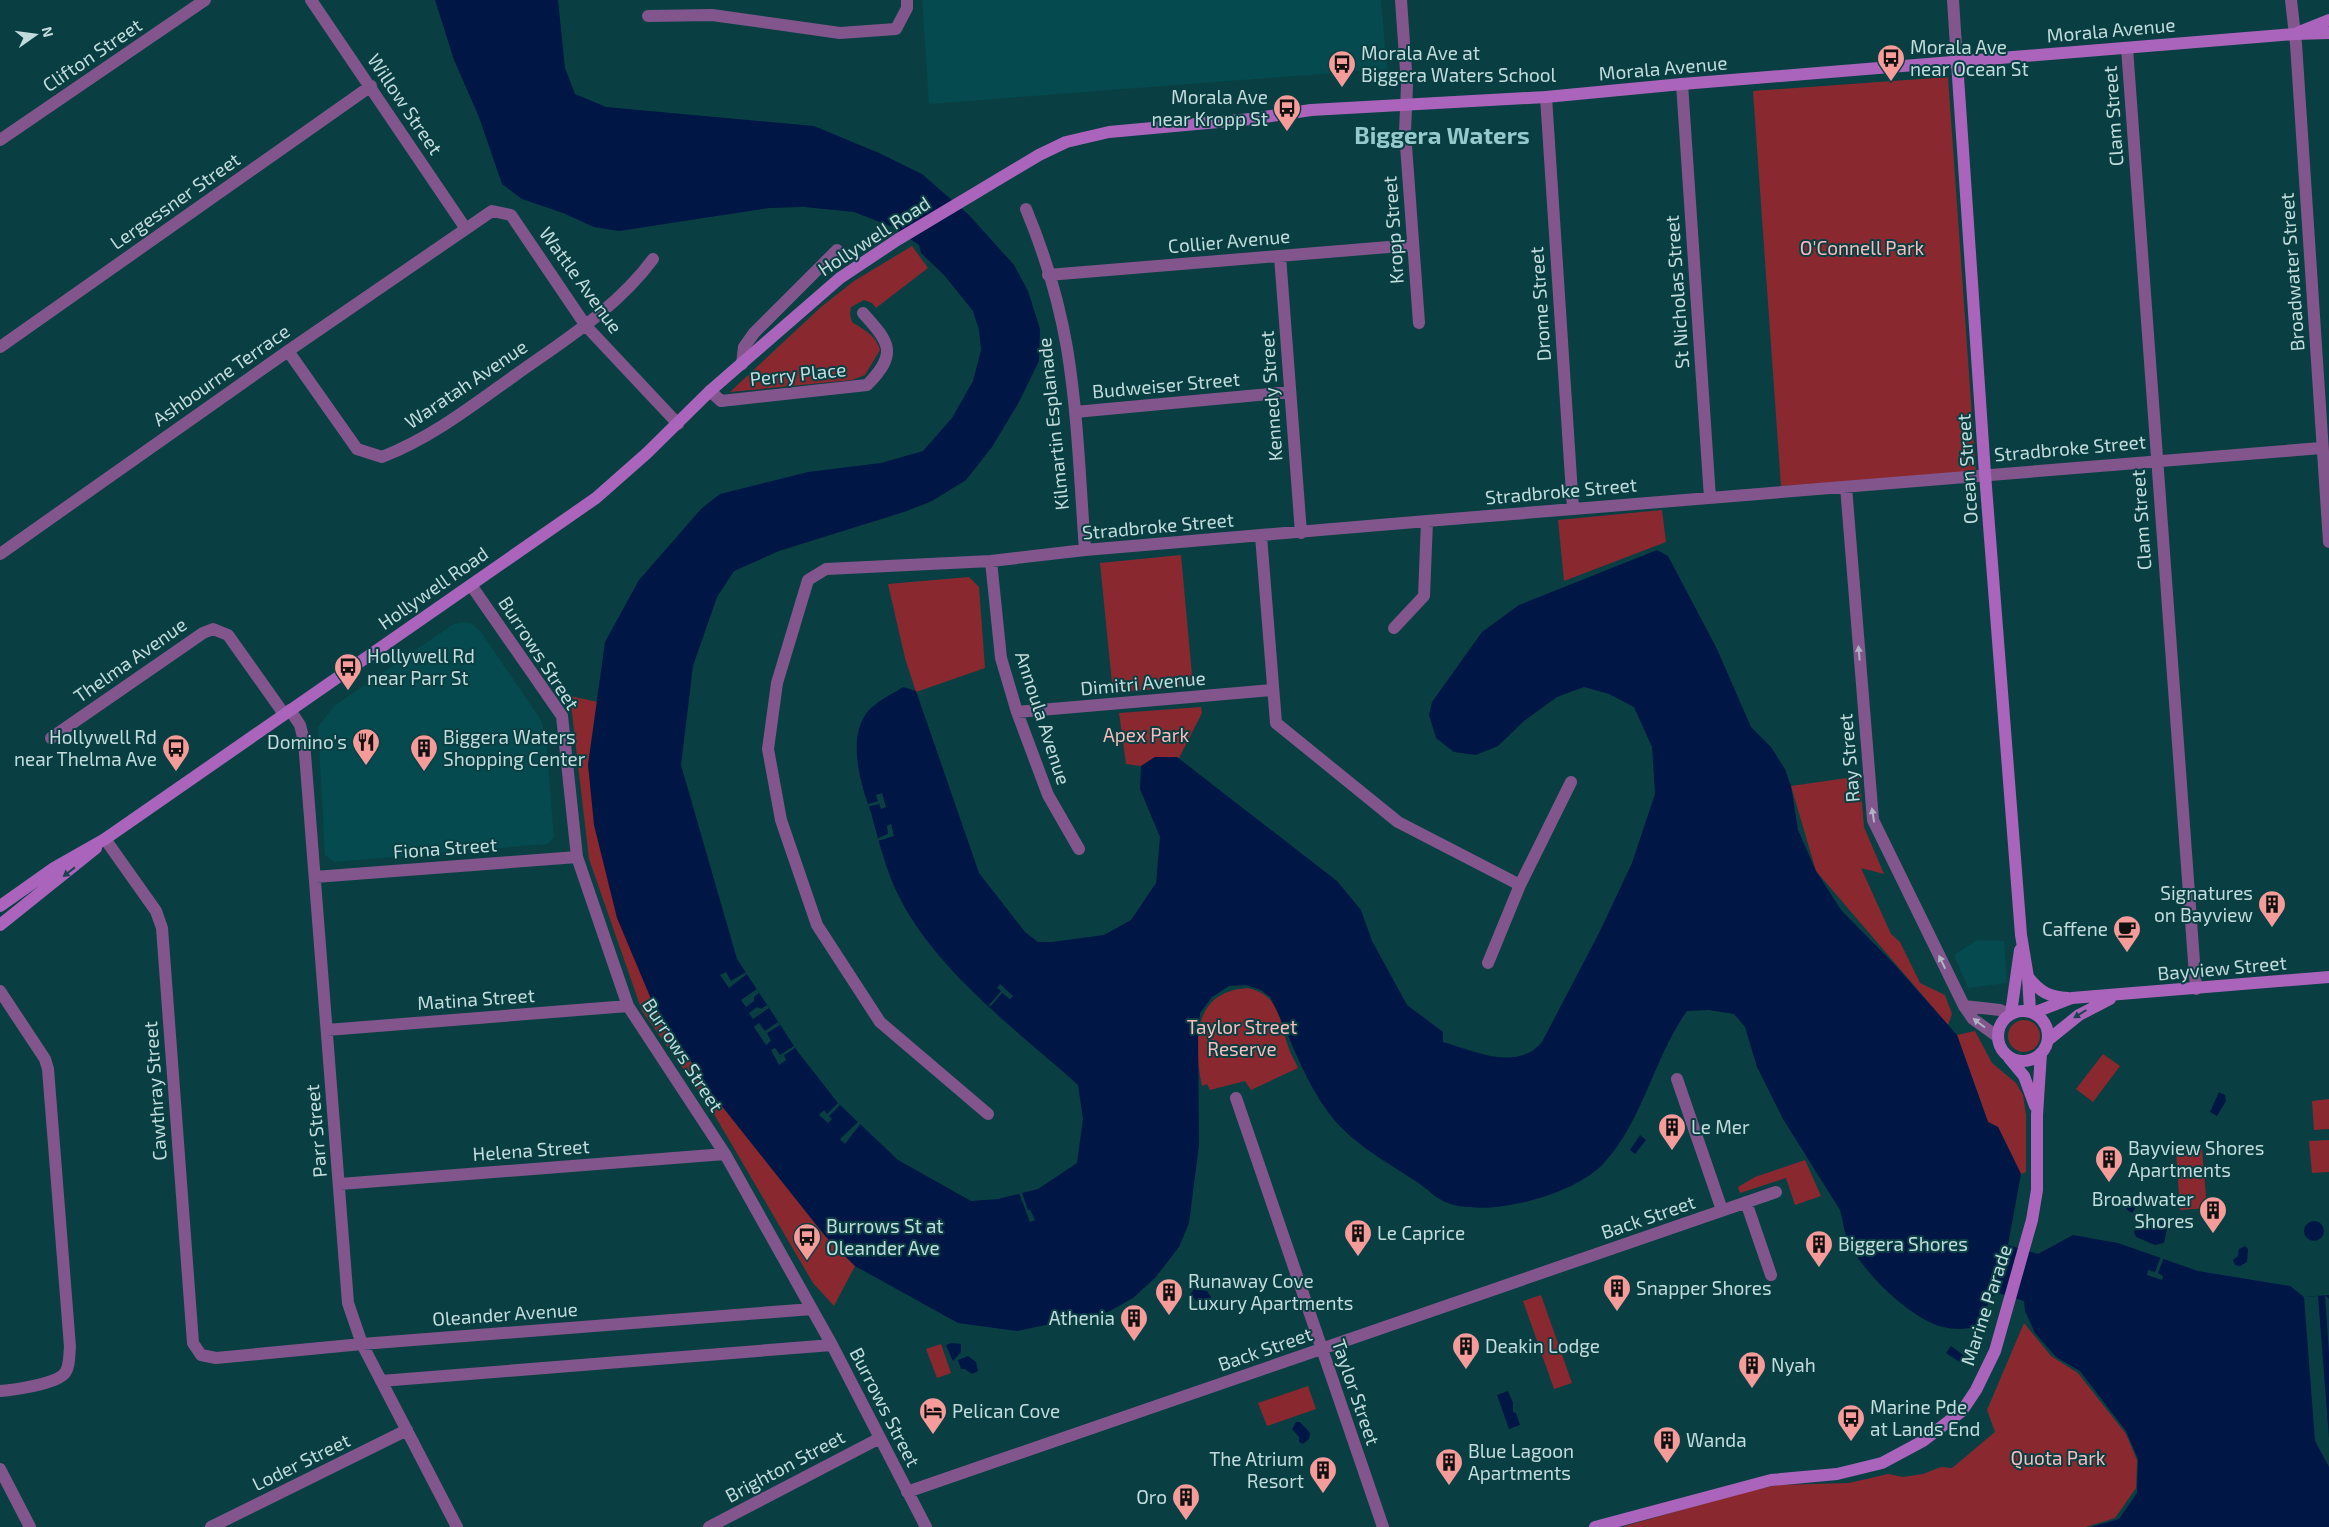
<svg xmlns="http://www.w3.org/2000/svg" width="2329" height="1527" font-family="'Exo 2',sans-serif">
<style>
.built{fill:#044a4e}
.green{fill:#8a2830}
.water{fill:#001645}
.pier{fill:#093f42}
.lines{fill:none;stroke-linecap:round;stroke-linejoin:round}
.street{stroke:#82568c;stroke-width:12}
.secondary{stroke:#ab64bb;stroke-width:12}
.oneway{fill:#afb3c4}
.oneway2{fill:#19434e}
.labels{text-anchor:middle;stroke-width:4;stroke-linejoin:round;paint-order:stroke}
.street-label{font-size:19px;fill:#c2dbdc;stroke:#093f42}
.poi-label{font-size:19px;fill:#c2dbdc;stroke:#093f42;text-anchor:start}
.park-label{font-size:19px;fill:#fbbbba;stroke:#093f42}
.district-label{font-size:24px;font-weight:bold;fill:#96c9cc;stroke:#093f42}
</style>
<rect width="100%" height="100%" fill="#093f42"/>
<path class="built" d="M922,0H1381L1387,69L929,104Z
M461,622L471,623L481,632L541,720L546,737L554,838L547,844L334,862L325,855L318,727L334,706L452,625Z
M1977,940L2004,941L2007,983L1968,988L1954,955Z"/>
<path class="green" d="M1948,77L1976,473L1781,486L1753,91Z
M912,246L928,268L876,308L872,303L864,300L851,307L850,314L852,322C864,330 876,335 880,350L865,375L852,380L730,392L821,307L854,281Z
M1662,510L1666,542L1564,581L1558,520Z
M1181,555L1193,686L1113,693L1100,563Z
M969,577L979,587L985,668L916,692L905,658L888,584Z
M570,696L598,702L588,765L651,999L710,1091L826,1237L855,1266L834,1306L813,1283L708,1104L642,1011L589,859Z
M1201,707L1202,713L1179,758L1155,757L1141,766L1126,764L1119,713Z
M1855,771L1860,780L1864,827L1884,874L1861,868L1891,934L1900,942L1920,983L1945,995L1952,1014L1948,1025L1816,871L1791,786L1847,778Z
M1248,988C1281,996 1278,1019 1288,1046C1290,1053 1295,1061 1298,1068L1251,1090L1245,1081L1210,1090L1207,1084L1202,1086C1193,1043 1192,991 1248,988Z
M2008 1036a16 16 0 1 1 32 0a16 16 0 1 1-32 0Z
M1975,1031L1992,1063L2016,1083L2023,1095L2026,1115V1172L2021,1174L1998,1127L1988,1122L1957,1035Z
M2103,1054L2120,1066L2093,1102L2076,1089Z
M2329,1099V1129L2314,1130L2312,1101Z
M2329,1140V1172L2312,1173L2309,1141Z
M2202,1149L2207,1208L2180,1210L2176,1151Z
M1805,1160L1821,1196L1795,1205L1786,1178L1740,1193L1738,1187L1755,1177Z
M1541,1295L1572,1383L1554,1389L1523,1301Z
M2024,1323L2051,1356L2078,1373L2126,1434L2137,1460L2136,1488L2115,1518L2086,1527H1621L1749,1491L1778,1485L1849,1483L1888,1474L1903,1477L1923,1474L1941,1467L1952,1468L1995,1432L1987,1410Z
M941,1344L951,1373L937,1378L926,1349Z
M1308,1386L1316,1409L1267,1426L1258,1403Z"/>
<path class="water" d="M435,0H558L565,68L575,94L606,107L814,126L879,153L922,174L969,215L1014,265L1028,291L1040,329L1039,361L1019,402L992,447L966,480L932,501L907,511L779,551L734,571L717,597L693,666L681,765L737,959L798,1052L838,1103L898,1160L971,1201L998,1199L1038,1189L1077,1163L1083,1119L1078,1085C1012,1026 925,963 891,879C883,858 877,835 871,813C861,785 846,738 868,711C876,702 892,694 903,687L916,691L979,873L1025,932L1038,942H1052L1104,935L1131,920L1156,883L1160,837L1140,789L1141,766L1155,757H1177L1337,881L1361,910L1372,941L1407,1005L1443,1032V1042C1474,1051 1517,1072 1542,1042L1600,931L1632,863L1655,794L1652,747L1634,707L1609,694L1584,687L1557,697L1524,721L1498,746L1476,755L1454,752L1436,738L1429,715L1432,702L1482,632L1519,605L1657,550L1668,556L1717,649L1751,727L1771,747L1785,769L1791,786L1798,830L1816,871L1841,910L1895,965L1957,1035L1988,1122L1998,1127L2021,1174L2008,1245L2038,1254L2073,1235L2118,1243L2198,1271L2290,1286L2304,1297L2329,1295V1527H2091L2119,1519L2137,1493L2138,1459L2126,1431L2080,1371L2056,1357L2035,1333L2025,1311L2024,1301L1998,1293L1991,1297L1977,1327C1966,1329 1954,1330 1943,1327C1910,1319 1864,1273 1849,1243C1844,1232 1843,1221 1840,1210L1783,1119L1757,1067L1745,1027L1734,1014L1709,1010L1687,1011C1653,1059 1644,1119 1604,1163C1575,1195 1488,1218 1448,1203C1438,1200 1428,1190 1420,1184C1389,1163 1350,1143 1328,1112C1302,1077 1290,1035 1270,997L1261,990L1246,985L1229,986L1212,997L1200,1013L1198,1033L1199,1145L1189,1223L1179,1247L1155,1278L1133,1298L1108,1312L1017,1331L958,1323L855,1266L826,1237L710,1091L651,999L617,918L594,825L588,765L605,642L639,580L701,509L720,494L808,472L881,463L923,451L952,418L973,381L981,350L979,330L973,311L944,275L921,253L919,245L893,227L854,212L804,207L769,208L619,231L594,227L563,213L522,199L502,184L479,117L454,60Z
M2219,1092L2225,1095L2226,1101L2217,1116L2210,1112Z
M1640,1135L1646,1140L1635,1154L1630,1150Z
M2135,1197L2141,1200L2132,1213L2126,1209Z
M2160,1220L2166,1221L2168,1224L2164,1243L2155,1245L2136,1237L2134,1232L2137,1227L2155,1225Z
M2304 1231a10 10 0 1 1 20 0a10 10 0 1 1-20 0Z
M2245,1246L2248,1249L2247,1262L2240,1266L2235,1265L2233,1260L2238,1256L2239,1249Z
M1194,1289L1207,1291L1211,1297V1306L1205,1308L1190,1295Z
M952,1343L961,1344V1352L953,1361L946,1345Z
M1951,1346L1966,1357L1961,1363L1946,1353Z
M968,1356L976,1362L978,1371L972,1374L965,1369H961L958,1360Z
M1508,1391L1513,1403V1412L1516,1413L1520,1425L1509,1429L1497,1395Z
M1296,1422H1300L1310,1433L1309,1439L1303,1444L1299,1442V1437L1292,1429Z"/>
<path class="pier" d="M882,793L886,807L881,809L879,804L867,807L866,805L878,801L876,795Z
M891,824L894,836L877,841L876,839L888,834L887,826Z
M726,972L731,981L746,972L747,974L729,988L720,975Z
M1000,984L1013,996L1010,999L1002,993L990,1007L989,1005L1001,991L997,988Z
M757,989L759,993L754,997V1001L746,1007L741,1000Z
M767,1005L769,1008L753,1019L749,1013L757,1007L761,1009Z
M778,1022L780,1025L767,1033L771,1041L766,1045L754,1027L759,1023L765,1031Z
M794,1046L795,1048L784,1055L786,1060L779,1065L771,1050L775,1048L780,1055Z
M838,1103L840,1105L829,1116L832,1119L828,1123L819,1115L824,1110L827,1114Z
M859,1121L861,1123L845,1144L840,1139Z
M1019,1193H1022L1028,1210H1030L1035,1220L1030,1222Z
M2161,1256L2164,1257L2158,1273L2163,1276L2162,1280L2147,1275L2148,1270L2155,1272Z
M2325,1295L2329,1299V1354Z
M2318,1296L2329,1438V1467L2315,1441L2304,1297Z"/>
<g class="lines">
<path class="street" d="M311,0L466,229
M1401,0L1407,85L1405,132L1419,323
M1953,0L1957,62
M2291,0L2296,44L2329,542
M648,16L712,15L840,33L896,29L907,8V0
M2127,48L2196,989
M1682,84L1710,498
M1546,97L1573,509
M0,140L205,0
M1026,209C1044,252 1059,302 1067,348C1078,415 1080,483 1085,550
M1280,256L1301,533
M1048,275L1413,245
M0,347L371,86
M288,351L357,449L382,457C431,438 472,406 514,376C563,341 617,308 653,259
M742,364L744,347L754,333L837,250
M710,391L721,401L867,385C899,353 889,342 863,313
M1075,412L1290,392
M1846,487L1873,820L1964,1006L1973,1019L1998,1037
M1261,536L1276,723L1398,822L1520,885
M0,554L288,351L492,211L511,215L586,326L678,424
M991,561L1001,658L1017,712L1048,795L1079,849
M471,585L562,716L577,857L628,1006L725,1154L832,1345L926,1527
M1394,628L1424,596L1427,521
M290,710L300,725L304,741L348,1303L362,1344L457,1527
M1017,712L1273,690
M51,738L203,633L213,629L228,635L284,714
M105,839L156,911L162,928L193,1343L201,1355L216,1358L362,1344L812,1309
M315,877L577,857
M1488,963L1520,885L1571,782
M0,991L45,1059L48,1069L70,1347C69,1355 70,1368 64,1374C55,1384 14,1390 0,1391
M1964,1006L2000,1010L2009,1014
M327,1030L628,1006
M1677,1079L1722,1210
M1236,1098L1383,1527
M988,1114L880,1022L817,925L781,820L768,749L777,683L808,580L826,569L991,561L1085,550L1427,521L2321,448
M340,1184L725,1154
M1746,1202L1771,1275
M381,1381L832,1345
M0,1469L30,1527
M907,1492L1776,1192
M211,1527L407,1430
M709,1527L880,1438"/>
<path class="secondary" d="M2299,32L2329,20
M1957,62L1985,474L2021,935L2028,977L2030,1011
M0,906L54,868L105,839L596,498L647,453L710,391L840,278L897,240L1039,155L1066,142L1109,132L1251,119L1311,110L1546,97L1682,84L2295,34L2329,33
M0,925L96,848
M2028,977C2040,992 2049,997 2068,998
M1998 1036a25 25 0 1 1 50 0a25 25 0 1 1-50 0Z
M2011,1013L2020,950
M2033,1013L2072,998L2329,977
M2048,1040L2079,1015L2110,999
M2009,1058L2024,1076L2035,1106
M1595,1527L1771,1480L1837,1474L1882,1463L1923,1441L1962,1411L1976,1390L1995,1351L2032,1220L2037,1190V1115L2041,1053"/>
</g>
<defs><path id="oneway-solid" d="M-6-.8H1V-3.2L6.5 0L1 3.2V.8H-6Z" transform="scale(1.25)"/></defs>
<g class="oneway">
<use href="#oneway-solid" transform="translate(1859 653) rotate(-95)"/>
<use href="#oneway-solid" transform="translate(1873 815) rotate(-99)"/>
<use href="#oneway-solid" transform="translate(1942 962) rotate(-116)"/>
<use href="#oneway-solid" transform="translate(1979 1023) rotate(-143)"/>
</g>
<g class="oneway2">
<use href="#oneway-solid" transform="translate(69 872) rotate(142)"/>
<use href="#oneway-solid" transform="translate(2080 1014) rotate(148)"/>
</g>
<defs>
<g id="bus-pin" transform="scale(1.4375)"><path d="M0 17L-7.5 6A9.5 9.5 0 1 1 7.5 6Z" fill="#f59b9a" stroke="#093f42"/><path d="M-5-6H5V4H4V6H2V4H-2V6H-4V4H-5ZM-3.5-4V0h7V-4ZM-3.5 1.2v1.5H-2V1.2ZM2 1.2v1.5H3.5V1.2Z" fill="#111"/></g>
<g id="restaurant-pin" transform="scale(1.4375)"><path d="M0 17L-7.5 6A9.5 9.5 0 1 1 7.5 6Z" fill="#f59b9a" stroke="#093f42"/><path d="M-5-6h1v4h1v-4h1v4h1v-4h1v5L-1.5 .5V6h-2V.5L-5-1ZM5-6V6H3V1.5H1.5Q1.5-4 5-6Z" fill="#111"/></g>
<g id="building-pin" transform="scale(1.4375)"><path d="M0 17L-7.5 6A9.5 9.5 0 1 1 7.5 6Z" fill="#f59b9a" stroke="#093f42"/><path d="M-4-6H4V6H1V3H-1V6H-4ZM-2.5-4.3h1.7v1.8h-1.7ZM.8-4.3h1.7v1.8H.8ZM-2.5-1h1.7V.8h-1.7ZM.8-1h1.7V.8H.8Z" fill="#111"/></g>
<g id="cafe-pin" transform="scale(1.4375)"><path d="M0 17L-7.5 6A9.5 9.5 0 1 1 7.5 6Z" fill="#f59b9a" stroke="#093f42"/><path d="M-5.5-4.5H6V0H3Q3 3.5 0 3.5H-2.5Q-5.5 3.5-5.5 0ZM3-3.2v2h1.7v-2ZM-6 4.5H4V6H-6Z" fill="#111"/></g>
<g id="hotel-pin" transform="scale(1.4375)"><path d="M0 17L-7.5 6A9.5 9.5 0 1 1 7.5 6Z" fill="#f59b9a" stroke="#093f42"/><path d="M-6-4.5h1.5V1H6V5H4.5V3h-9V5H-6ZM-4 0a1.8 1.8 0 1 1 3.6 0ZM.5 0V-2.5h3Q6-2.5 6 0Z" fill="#111"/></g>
</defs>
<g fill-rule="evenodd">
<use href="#bus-pin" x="1891" y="58"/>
<use href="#bus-pin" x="1342" y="64"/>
<use href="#bus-pin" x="1287" y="108"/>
<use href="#bus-pin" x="348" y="667"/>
<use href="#restaurant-pin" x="366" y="742"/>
<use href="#bus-pin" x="176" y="748"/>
<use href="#building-pin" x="424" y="748"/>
<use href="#building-pin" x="2272" y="904"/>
<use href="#cafe-pin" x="2127" y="929"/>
<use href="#building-pin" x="1672" y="1127"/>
<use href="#building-pin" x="2109" y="1159"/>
<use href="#building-pin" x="2213" y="1210"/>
<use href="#building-pin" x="1358" y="1233"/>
<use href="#bus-pin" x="807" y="1237"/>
<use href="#building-pin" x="1819" y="1244"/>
<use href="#building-pin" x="1617" y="1288"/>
<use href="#building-pin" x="1169" y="1292"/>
<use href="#building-pin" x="1134" y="1318"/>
<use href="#building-pin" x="1466" y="1346"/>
<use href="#building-pin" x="1752" y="1365"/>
<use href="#hotel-pin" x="933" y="1411"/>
<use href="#bus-pin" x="1851" y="1418"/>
<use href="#building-pin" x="1667" y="1440"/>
<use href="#building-pin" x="1449" y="1462"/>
<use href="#building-pin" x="1323" y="1470"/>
<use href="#building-pin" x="1186" y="1497"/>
</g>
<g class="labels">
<g class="street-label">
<text transform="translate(2111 30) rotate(-5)" y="7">Morala Avenue</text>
<text transform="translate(92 55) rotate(-34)" y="7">Clifton Street</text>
<text transform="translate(1663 68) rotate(-5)" y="7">Morala Avenue</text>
<text transform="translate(405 104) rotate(56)" y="7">Willow Street</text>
<text transform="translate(2113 116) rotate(-94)" y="7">Clam Street</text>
<text transform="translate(175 201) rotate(-35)" y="7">Lergessner Street</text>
<text transform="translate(1393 230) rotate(-94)" y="7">Kropp Street</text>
<text transform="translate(874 236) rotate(-33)" y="7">Hollywell Road</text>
<text transform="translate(1229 241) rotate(-5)" y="7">Collier Avenue</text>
<text transform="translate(2292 272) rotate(-94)" y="7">Broadwater Street</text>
<text transform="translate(581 280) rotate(54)" y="7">Wattle Avenue</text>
<text transform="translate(1677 292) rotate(-94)" y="7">St Nicholas Street</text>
<text transform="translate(1540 304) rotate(-94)" y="7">Drome Street</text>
<text transform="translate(798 374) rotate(-6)" y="7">Perry Place</text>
<text transform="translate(221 375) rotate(-35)" y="7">Ashbourne Terrace</text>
<text transform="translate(466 384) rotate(-34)" y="7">Waratah Avenue</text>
<text transform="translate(1166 385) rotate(-5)" y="7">Budweiser Street</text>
<text transform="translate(1271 396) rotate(-94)" y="7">Kennedy Street</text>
<text transform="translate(1053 424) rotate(-96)" y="7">Kilmartin Esplanade</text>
<text transform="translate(2070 448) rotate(-5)" y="7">Stradbroke Street</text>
<text transform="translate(1967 469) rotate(-94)" y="7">Ocean Street</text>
<text transform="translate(1561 491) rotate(-5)" y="7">Stradbroke Street</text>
<text transform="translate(2141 520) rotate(-94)" y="7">Clam Street</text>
<text transform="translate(1158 526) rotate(-5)" y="7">Stradbroke Street</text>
<text transform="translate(433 588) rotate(-35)" y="7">Hollywell Road</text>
<text transform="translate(539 653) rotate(57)" y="7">Burrows Street</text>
<text transform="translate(130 660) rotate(-35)" y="7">Thelma Avenue</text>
<text transform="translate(1143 683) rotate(-5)" y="7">Dimitri Avenue</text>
<text transform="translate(1043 718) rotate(72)" y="7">Annoula Avenue</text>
<text transform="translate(1849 758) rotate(-95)" y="7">Ray Street</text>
<text transform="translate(445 848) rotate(-4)" y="7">Fiona Street</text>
<text transform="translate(2222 968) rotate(-5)" y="7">Bayview Street</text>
<text transform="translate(476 999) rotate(-4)" y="7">Matina Street</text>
<text transform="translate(683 1055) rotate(57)" y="7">Burrows Street</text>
<text transform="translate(155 1091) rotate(-94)" y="7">Cawthray Street</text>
<text transform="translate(316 1131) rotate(-95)" y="7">Parr Street</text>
<text transform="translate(531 1150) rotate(-4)" y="7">Helena Street</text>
<text transform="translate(1648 1217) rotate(-19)" y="7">Back Street</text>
<text transform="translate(1986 1305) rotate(-72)" y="7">Marine Parade</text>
<text transform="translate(505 1314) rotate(-4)" y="7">Oleander Avenue</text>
<text transform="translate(1265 1349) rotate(-19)" y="7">Back Street</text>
<text transform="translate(1356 1392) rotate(71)" y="7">Taylor Street</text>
<text transform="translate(885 1407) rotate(63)" y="7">Burrows Street</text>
<text transform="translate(301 1462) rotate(-26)" y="7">Loder Street</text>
<text transform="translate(785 1466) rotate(-28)" y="7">Brighton Street</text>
</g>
<g class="poi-label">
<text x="1910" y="54">Morala Ave<tspan x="1910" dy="22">near Ocean St</tspan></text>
<text x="1361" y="60">Morala Ave at<tspan x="1361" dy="22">Biggera Waters School</tspan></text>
<text x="1268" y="104" text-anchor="end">Morala Ave<tspan x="1268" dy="22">near Kropp St</tspan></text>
<text x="367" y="663">Hollywell Rd<tspan x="367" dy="22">near Parr St</tspan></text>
<text x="157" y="744" text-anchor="end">Hollywell Rd<tspan x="157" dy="22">near Thelma Ave</tspan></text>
<text x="443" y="744">Biggera Waters<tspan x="443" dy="22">Shopping Center</tspan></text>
<text x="347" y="749" text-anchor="end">Domino's</text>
<text x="2253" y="900" text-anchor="end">Signatures<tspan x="2253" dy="22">on Bayview</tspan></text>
<text x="2108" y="936" text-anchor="end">Caffene</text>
<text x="1691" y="1134">Le Mer</text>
<text x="2128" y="1155">Bayview Shores<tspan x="2128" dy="22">Apartments</tspan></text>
<text x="2194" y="1206" text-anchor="end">Broadwater<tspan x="2194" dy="22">Shores</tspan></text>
<text x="826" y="1233">Burrows St at<tspan x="826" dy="22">Oleander Ave</tspan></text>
<text x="1377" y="1240">Le Caprice</text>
<text x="1838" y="1251">Biggera Shores</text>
<text x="1188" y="1288">Runaway Cove<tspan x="1188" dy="22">Luxury Apartments</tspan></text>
<text x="1636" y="1295">Snapper Shores</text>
<text x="1115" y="1325" text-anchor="end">Athenia</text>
<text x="1485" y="1353">Deakin Lodge</text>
<text x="1771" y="1372">Nyah</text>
<text x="1870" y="1414">Marine Pde<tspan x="1870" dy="22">at Lands End</tspan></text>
<text x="952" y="1418">Pelican Cove</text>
<text x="1686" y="1447">Wanda</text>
<text x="1468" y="1458">Blue Lagoon<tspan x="1468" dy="22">Apartments</tspan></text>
<text x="1304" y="1466" text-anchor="end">The Atrium<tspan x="1304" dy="22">Resort</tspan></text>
<text x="1167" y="1504" text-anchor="end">Oro</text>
</g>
<g class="park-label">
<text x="1862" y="255">O'Connell Park</text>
<text x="1146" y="742">Apex Park</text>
<text x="1242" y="1034">Taylor Street<tspan x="1242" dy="22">Reserve</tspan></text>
<text x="2058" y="1465">Quota Park</text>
</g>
<g class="district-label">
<text x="1442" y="144">Biggera Waters</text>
</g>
</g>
<g transform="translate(35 35) rotate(76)" stroke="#093f42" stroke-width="4" paint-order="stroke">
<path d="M0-4L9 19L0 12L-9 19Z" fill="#c2dbdc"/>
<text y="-8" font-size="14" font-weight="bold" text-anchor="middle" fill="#c2dbdc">N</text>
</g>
</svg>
